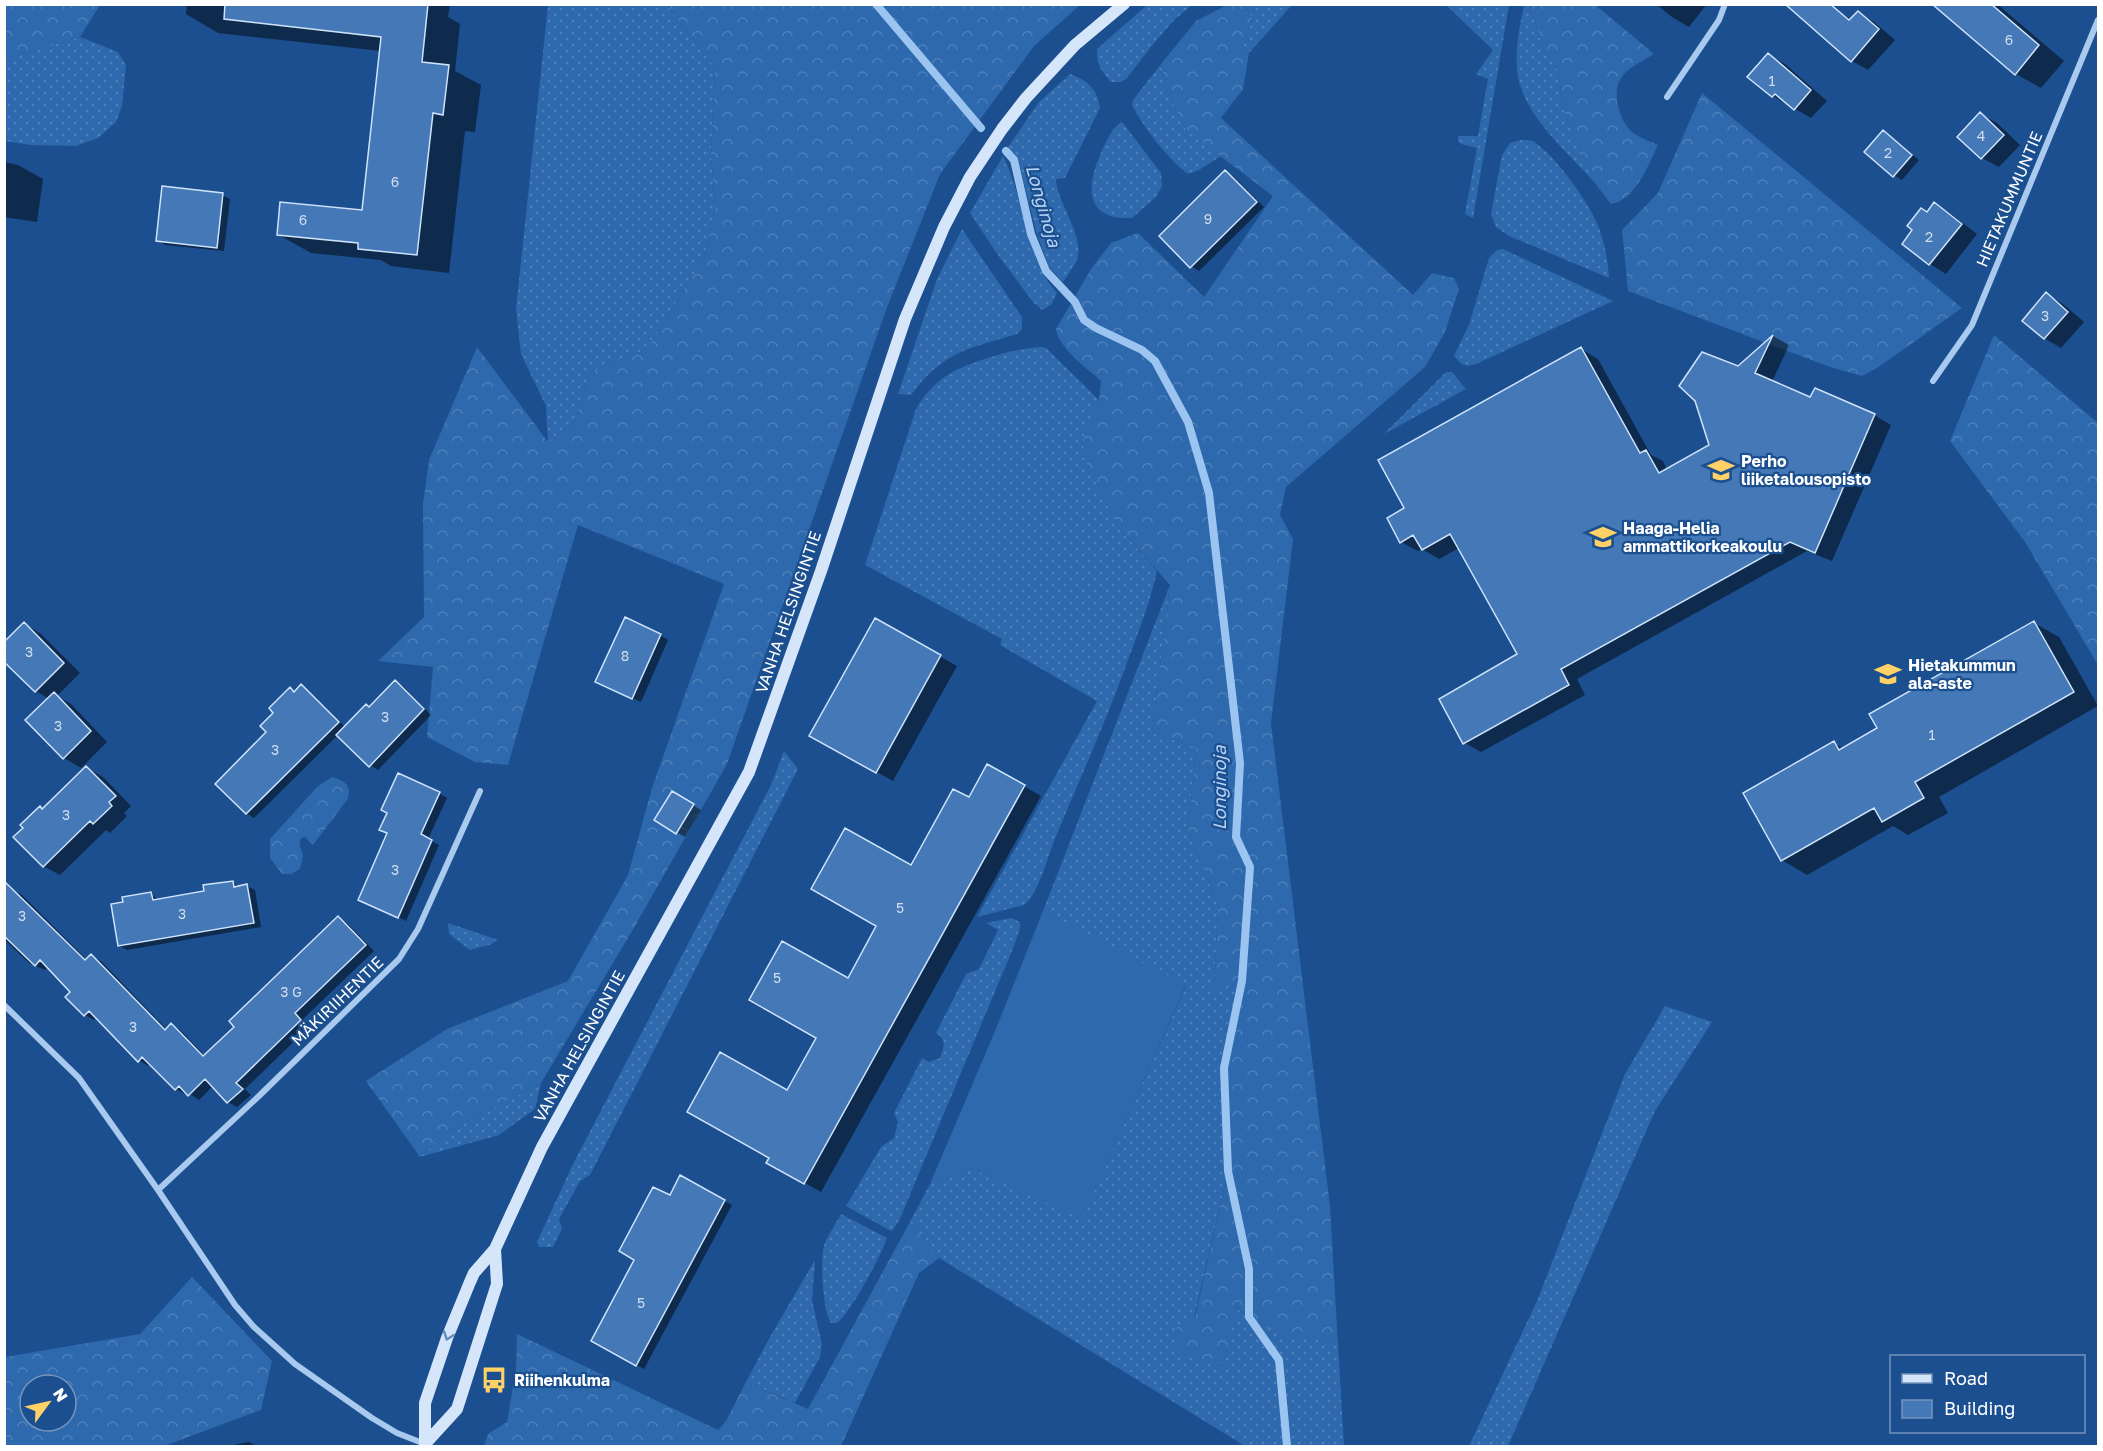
<svg xmlns="http://www.w3.org/2000/svg" width="2103" height="1451" font-family="'Golos Text',sans-serif">
<style>
.grass{fill:url(#grass-dots)}
.forest{fill:url(#forest-crowns);fill-rule:evenodd}
.garden{fill:#2e69ad}
.shadow{fill:#0007}
.lines{fill:none;stroke-linecap:round;stroke-linejoin:round}
.stream{stroke:#9cc4f0;stroke-width:8}
.building{fill:#4478b7;stroke:#cfe3fa;stroke-width:1.5}
.street{stroke:#a9c9ee;stroke-width:6}
.secondary{stroke:#d6e6fa;stroke-width:12}
.oneway{stroke:#668bba}
.labels{text-anchor:middle;stroke-width:4.5;stroke-linejoin:round;paint-order:stroke}
.number-label{font-size:14px;fill:#d0dded}
.street-label{font-size:16px;fill:#fff;stroke:#1b4f8f}
.poi-label{font-size:16px;font-weight:bold;fill:#fff;stroke:#1b4f8f;text-anchor:start}
.water-label{font-size:18px;font-style:italic;fill:#b5d3f5;stroke:#1b4f8f}
</style>
<defs>
<pattern id="grass-dots" width="8" height="8" patternUnits="userSpaceOnUse" patternTransform="scale(1.5)"><rect width="8" height="8" fill="#2e69ad"/><path d="M2 2h.1M6 6h.1" fill="none" stroke="#4d80b9" stroke-width="1.8" stroke-linecap="round"/></pattern>
<pattern id="forest-crowns" width="20" height="18" patternUnits="userSpaceOnUse" patternTransform="scale(1.5)"><rect width="20" height="18" fill="#2e69ad"/><path d="M2 6a3 3 0 1 1 6 0M12 15a3 3 0 1 1 6 0" fill="none" stroke="#4d80b9"/></pattern>
</defs>
<rect width="100%" height="100%" fill="#1b4f8f"/>
<path class="grass" d="M548,5H667L715,68L711,155L715,206L705,256L647,349L590,372L575,422L548,442L546,406L521,354L516,309Z
M1147,5H1192L1174,20L1154,43L1127,78L1121,82H1111C1101,71 1096,64 1097,49Z
M1244,5H1292L1249,53L1243,47L1252,17Z
M1446,5H1509L1473,218L1465,214L1477,148L1461,144L1458,141V136H1478L1488,79L1476,74L1493,50Z
M1524,5H1530L1543,48L1558,70L1564,112L1594,182C1566,150 1520,113 1517,69C1515,47 1520,26 1524,5Z
M80,37L118,52L126,65L122,106L116,122L98,138L76,146L31,145L5,141L4,59Z
M1161,64L1166,89L1186,130L1221,156L1199,170L1188,174C1167,158 1144,128 1132,105L1133,100Z
M1070,74C1088,81 1097,88 1100,108L1065,178L1056,179C1057,204 1087,238 1076,262C1072,269 1067,276 1063,282L1049,267L1036,231L1018,159L1008,147L1039,102Z
M1122,122L1161,173L1162,186L1156,197L1132,218C1084,220 1086,186 1101,153C1106,142 1112,127 1122,122Z
M1521,140C1525,140 1531,140 1534,142C1556,156 1590,204 1599,228C1605,245 1608,260 1609,278L1509,236L1496,227L1491,214L1502,155L1510,143Z
M1003,156C1021,192 1024,233 1041,270C1045,278 1051,286 1057,293L1051,305L1042,310L1033,302L998,255L970,213Z
M962,229L1022,317V329L1017,334C967,349 944,351 911,395L898,394L937,279Z
M1503,249L1613,301L1476,364C1464,368 1462,365 1454,356L1469,325L1489,258L1497,250Z
M1042,347L1046,348L1099,400L1082,442L1117,525L1157,571C1151,598 1142,623 1132,649C1110,712 1082,774 1056,836C1049,853 1038,895 1024,905L977,917L1097,701L1000,645L1002,639L865,565L916,409C935,377 956,368 991,357C1008,352 1024,348 1042,347Z
M1446,372H1452L1466,389L1384,434Z
M1170,585L1152,732L1196,748L1188,830L1218,906L1214,990L1242,981L1224,1068L1228,1171L1194,1318L1223,1369L1235,1307L1249,1317L1282,1335L1312,1336L1338,1345L1344,1446H1245L939,1258L911,1220L930,1184L971,1168L1082,1218L1186,986L1043,911Z
M784,751L798,769L590,1175L580,1181L559,1219L562,1229L553,1247H539L537,1242L573,1164L771,785Z
M1011,918L1020,922V928L1014,946L899,1221L892,1231L889,1230L846,1206L881,1147L894,1138L898,1122L894,1113L922,1058L929,1062L940,1058C944,1047 947,1040 936,1033L966,974L979,969L998,930L986,923Z
M448,923L498,940L489,945L470,950L449,934Z
M1665,1006L1712,1022L1655,1111L1508,1446H1469L1537,1301L1625,1074Z
M541,1083L535,1109L499,1135L420,1157L449,1131Z
M841,1214L887,1238C880,1257 852,1311 837,1323H831C823,1312 819,1256 825,1243C829,1233 836,1224 841,1214Z
M815,1260L812,1300L822,1344L820,1357L795,1403L746,1382L770,1337Z"/>
<path class="forest" d="M5,4H100V5L80,37L5,59Z
M667,5H1080L1034,46L940,174L886,310L727,764L635,926L541,1083L449,1131L420,1157L366,1081L447,1029L568,981L628,875L652,788L724,584L578,525L508,765L475,762L427,737L433,667L378,661L424,617L423,504L429,460L477,347L548,442L575,422L590,372L647,349L705,256L715,206L711,155L715,68Z
M1227,5H1244L1252,17L1243,47L1249,53L1243,89L1221,118L1413,295L1432,273L1454,278L1459,289L1445,332L1425,367L1286,487L1280,515L1293,539L1271,723L1330,1206L1338,1345L1312,1336H1283L1249,1317L1236,1307L1223,1369L1180,1354L1173,1330L1195,1317L1228,1171L1224,1068L1242,982L1214,990L1218,906L1188,830L1196,748L1152,732L1170,585L1117,525L1088,467L1082,442L1099,400L1101,381C1086,367 1060,350 1056,329L1091,269L1111,243L1138,233L1204,297L1273,196L1186,130L1166,89L1161,64L1196,21Z
M1530,5H1597L1599,8L1654,54C1644,60 1631,66 1623,75C1611,90 1618,116 1629,129C1635,136 1649,141 1658,145C1648,165 1636,200 1611,204L1594,182L1564,112L1558,70L1543,48Z
M1702,93L1962,308L1877,368L1862,376L1830,367L1628,291L1622,230L1658,193Z
M1994,335L2098,423V665L2025,542L1950,441Z
M332,777C344,780 353,786 347,800L313,845L305,837L301,838C298,844 301,849 303,856L300,869L291,874H282L270,858V839L317,787Z
M911,1220L939,1258L919,1273L841,1446H484L488,1434L507,1422L516,1368L517,1334L718,1430L726,1421L746,1382L808,1409Z
M192,1277L272,1361L261,1410L164,1446H5V1357L140,1334ZM30,1385H66V1421H30Z"/>
<path class="garden" d="M1043,911L1186,985L1082,1219L971,1168L930,1184L995,1031Z"/>
<path class="shadow" d="M187,4L450,5L448,17L460,24L455,71L481,85L475,132L465,131L449,273L391,266L381,260L311,253L279,235L363,212L381,51L218,33L186,14Z
M1656,4H1707L1689,27L1672,17Z
M1954,4H1997L2064,61L2041,88L2016,74Z
M1828,5L1852,20L1858,13L1874,22L1895,40L1868,70L1852,61Z
M1769,55L1785,64L1827,101L1811,118L1773,96L1750,76Z
M1980,114L1997,123L2020,145L1999,167L1982,158L1959,136Z
M1883,132L1919,160L1902,180L1894,175Z
M4,162L18,165L43,179L37,222L4,217Z
M1225,172L1233,176L1264,207L1199,271L1191,266Z
M222,195L230,199L224,251L165,245L158,240Z
M1935,204L1951,214L1977,234L1946,274L1930,264L1928,213Z
M2046,294L2063,304L2084,322L2061,348L2044,338Z
M1773,336L1789,345L1772,382L1811,399L1874,415L1891,425L1832,561L1807,551L1577,679L1585,695L1481,752L1465,743L1519,655L1459,548L1439,559L1422,549L1418,551L1401,542L1406,509L1581,349L1598,359L1651,455L1663,461L1667,470L1711,446L1738,368Z
M875,620L957,666L893,781L811,735Z
M2034,623L2059,637L2098,706L1939,797L1948,813L1908,835L1893,826L1807,875L1782,860L1834,743L1844,749L1879,729Z
M25,624L41,634L80,673L57,696L71,704L107,742L81,768L64,758L27,720L49,699L36,691L4,660Z
M660,635L668,640L641,702L605,686Z
M395,682L403,686L431,715L378,770L370,765L338,735L254,818L246,813L275,713L290,689L295,692L302,686L309,691L345,727L370,708Z
M988,766L1041,796L821,1192L768,1162L788,1092L912,867L969,800Z
M87,768L103,777L131,806L124,813L127,816L110,833L106,830L60,875L43,866V810Z
M439,793L447,798L428,839L439,845L406,921L368,903Z
M673,793L701,810L685,837L656,820Z
M232,882L240,887L247,886L255,890L261,927L127,950L119,945L151,894L159,900L206,892Z
M12,890L22,895L87,960L91,956L101,961L167,1030L172,1025L181,1031L205,1056L236,1027L338,918L347,923L374,951L303,1019L310,1026L245,1089L251,1095L237,1107L228,1102L213,1086L199,1100L187,1092L185,1094L176,1089L150,1063L148,1066L139,1060L97,1017L94,1020L85,1015L72,992L48,967L45,970L29,963L4,939V898Z
M681,1177L732,1205L644,1369L593,1341Z
M249,1442L257,1446H228Z"/>
<g class="lines">
<path class="stream" d="M876,4L981,128
M1006,151L1014,160L1031,234L1046,271L1075,302L1084,320L1096,328L1142,350L1155,361L1188,422L1209,493L1240,763L1236,837L1250,867L1242,981L1224,1068L1228,1171L1249,1269V1317L1279,1360L1287,1446"/>
</g>
<path class="building" d="M225,4H428L422,62L449,65L443,115L433,113L417,255L358,249V243L277,235L280,202L362,210L381,37L224,19Z
M1785,4H1830L1849,20L1858,11L1879,29L1851,62Z
M1932,4H1991L2039,45L2015,75Z
M1768,53L1811,90L1794,110L1775,94L1772,97L1747,77Z
M1980,112L2004,135L1981,159L1957,137Z
M1883,130L1912,155L1893,177L1864,152Z
M1225,170L1257,202L1190,268L1159,236Z
M162,186L223,193L217,248L156,241Z
M1934,202L1962,224L1929,265L1902,244L1912,230L1907,226L1921,208L1927,212Z
M2046,292L2068,312L2044,339L2022,321Z
M1773,335L1755,373L1810,397L1815,388L1875,414L1815,553L1790,542L1561,669L1569,685L1463,744L1439,699L1517,654L1450,534L1422,550L1413,535L1400,543L1387,518L1404,508L1378,460L1581,347L1640,453L1646,450L1659,473L1709,445L1695,401L1679,386L1702,352L1738,366Z
M625,617L661,634L632,699L595,682Z
M875,618L941,655L876,773L809,736Z
M2034,621L2074,692L1915,782L1924,798L1882,822L1874,808L1781,861L1743,793L1834,741L1839,750L1877,728L1869,714Z
M24,622L64,663L35,692L4,662V642Z
M395,680L424,709L369,767L336,735L366,704L369,707Z
M301,684L339,722L246,814L215,784L266,732L260,726L273,713L269,708L290,687L294,692Z
M54,692L91,731L63,759L25,720Z
M987,764L1025,785L804,1184L766,1163L769,1158L687,1112L720,1052L787,1090L816,1038L749,1000L782,941L848,978L876,926L811,889L845,828L911,865L953,789L969,797Z
M86,766L116,796L109,802L112,806L93,824L90,821L43,867L13,837L23,828L20,825L40,806L42,809Z
M398,773L440,792L421,834L432,840L398,918L358,900L387,833L379,830L387,813L381,810Z
M672,791L694,804L676,834L654,820Z
M4,881L85,960L91,954L165,1030L171,1023L203,1056L234,1027L229,1021L338,916L366,945L295,1013L301,1020L236,1083L243,1089L227,1103L205,1079L188,1096L179,1086L175,1090L142,1057L138,1062L89,1011L84,1016L65,997L70,992L40,960L35,966L4,936Z
M233,881L234,887L247,884L254,923L118,946L111,904L123,902L122,897L151,892L153,900L204,891L203,885Z
M680,1175L725,1200L636,1366L591,1341L634,1260L619,1251L653,1187L670,1195Z"/>
<g class="lines">
<path class="street" d="M1667,97L1719,20L1725,4
M1933,381L1972,325L2098,20
M4,1005L79,1078L158,1190L235,1305L254,1327L295,1364L372,1418L397,1433L425,1444
M158,1190L260,1095L399,959L418,929L480,791"/>
<path class="secondary" d="M425,1444L457,1409L497,1284L495,1249
M425,1446V1403L447,1338L470,1282L474,1273L495,1249L542,1147L749,772L821,571L905,319L944,227L970,177L1002,129L1026,98L1075,45L1124,4"/>
</g>
<defs><path id="oneway-chevron" d="M-2-3.5L2.5 0L-2 3.5" fill="none" stroke-width="1.6" stroke-linecap="round" stroke-linejoin="round" transform="scale(1.5)"/></defs>
<use class="oneway" href="#oneway-chevron" transform="translate(448 1336) rotate(110)"/>
<defs>
<g id="school-bare" transform="scale(2.07)"><path d="M0-5L7-2L0 1L-7-2ZM-4 1L0 2.5L4 1V4Q0 6-4 4Z" fill="#ffd166" stroke="#1b4f8f" stroke-width="2.5" paint-order="stroke"/></g>
<g id="university-bare" transform="scale(2.07)"><path d="M0-5L7-2L0 1L-7-2ZM-4 1L0 2.5L4 1V4Q0 6-4 4Z" fill="#ffd166" stroke="#1b4f8f" stroke-width="2.5" paint-order="stroke"/></g>
<g id="bus-bare" transform="scale(2.07)"><path d="M-5-6H5V4H4V6H2V4H-2V6H-4V4H-5ZM-3.5-4V0h7V-4ZM-3.5 1.2v1.5H-2V1.2ZM2 1.2v1.5H3.5V1.2Z" fill="#ffd166" stroke="#1b4f8f" stroke-width="2.5" paint-order="stroke"/></g>
</defs>
<g fill-rule="evenodd">
<use href="#school-bare" x="1721" y="470"/>
<use href="#university-bare" x="1603" y="537"/>
<use href="#school-bare" x="1888" y="674"/>
<use href="#bus-bare" x="494" y="1380"/>
</g>
<g class="labels">
<g class="number-label">
<text x="2009" y="45">6</text>
<text x="1772" y="86">1</text>
<text x="1981" y="141">4</text>
<text x="1888" y="158">2</text>
<text x="395" y="187">6</text>
<text x="1208" y="224">9</text>
<text x="303" y="225">6</text>
<text x="1929" y="242">2</text>
<text x="2045" y="321">3</text>
<text x="29" y="657">3</text>
<text x="625" y="661">8</text>
<text x="385" y="722">3</text>
<text x="58" y="731">3</text>
<text x="1932" y="740">1</text>
<text x="275" y="755">3</text>
<text x="66" y="820">3</text>
<text x="395" y="875">3</text>
<text x="900" y="913">5</text>
<text x="182" y="919">3</text>
<text x="22" y="921">3</text>
<text x="777" y="983">5</text>
<text x="291" y="997">3 G</text>
<text x="133" y="1032">3</text>
<text x="641" y="1308">5</text>
</g>
<g class="street-label">
<text transform="translate(2009 199) rotate(-67)" y="6">HIETAKUMMUNTIE</text>
<text transform="translate(788 612) rotate(-71)" y="6">VANHA HELSINGINTIE</text>
<text transform="translate(337 1001) rotate(-44)" y="6">MÄKIRIIHENTIE</text>
<text transform="translate(579 1046) rotate(-61)" y="6">VANHA HELSINGINTIE</text>
</g>
<g class="poi-label">
<text x="1741" y="467">Perho<tspan x="1741" dy="18">liiketalousopisto</tspan></text>
<text x="1623" y="534">Haaga-Helia<tspan x="1623" dy="18">ammattikorkeakoulu</tspan></text>
<text x="1908" y="671">Hietakummun<tspan x="1908" dy="18">ala-aste</tspan></text>
<text x="514" y="1386">Riihenkulma</text>
</g>
<g class="water-label">
<text transform="translate(1043 206) rotate(74)" y="6">Longinoja</text>
<text transform="translate(1220 788) rotate(-90)" y="6">Longinoja</text>
</g>
</g>
<rect width="2103" height="1451" fill="none" stroke="#ffffff" stroke-width="12"/>
<rect x="1890" y="1355" width="195" height="78" fill="#1b4f8f" stroke="#7695bc" stroke-width="1.5"/>
<rect x="1902" y="1374" width="30" height="9" fill="#d6e6fa" stroke="#7695bc" stroke-width="1.5"/>
<text x="1944" y="1385" font-size="18" fill="#ffffff">Road</text>
<rect x="1902" y="1400" width="30" height="18" fill="#4478b7" stroke="#7695bc" stroke-width="1.5"/>
<text x="1944" y="1415" font-size="18" fill="#ffffff">Building</text>
<g transform="translate(48 1403) rotate(57)"><circle r="28" fill="#1b4f8f" stroke="#7695bc" stroke-width="1.5"/>
<path d="M0-4.5L10 22L0 15L-10 22Z" fill="#ffd166"/>
<text y="-9" font-size="16" font-weight="bold" text-anchor="middle" fill="#ffffff">N</text>
</g>
</svg>
